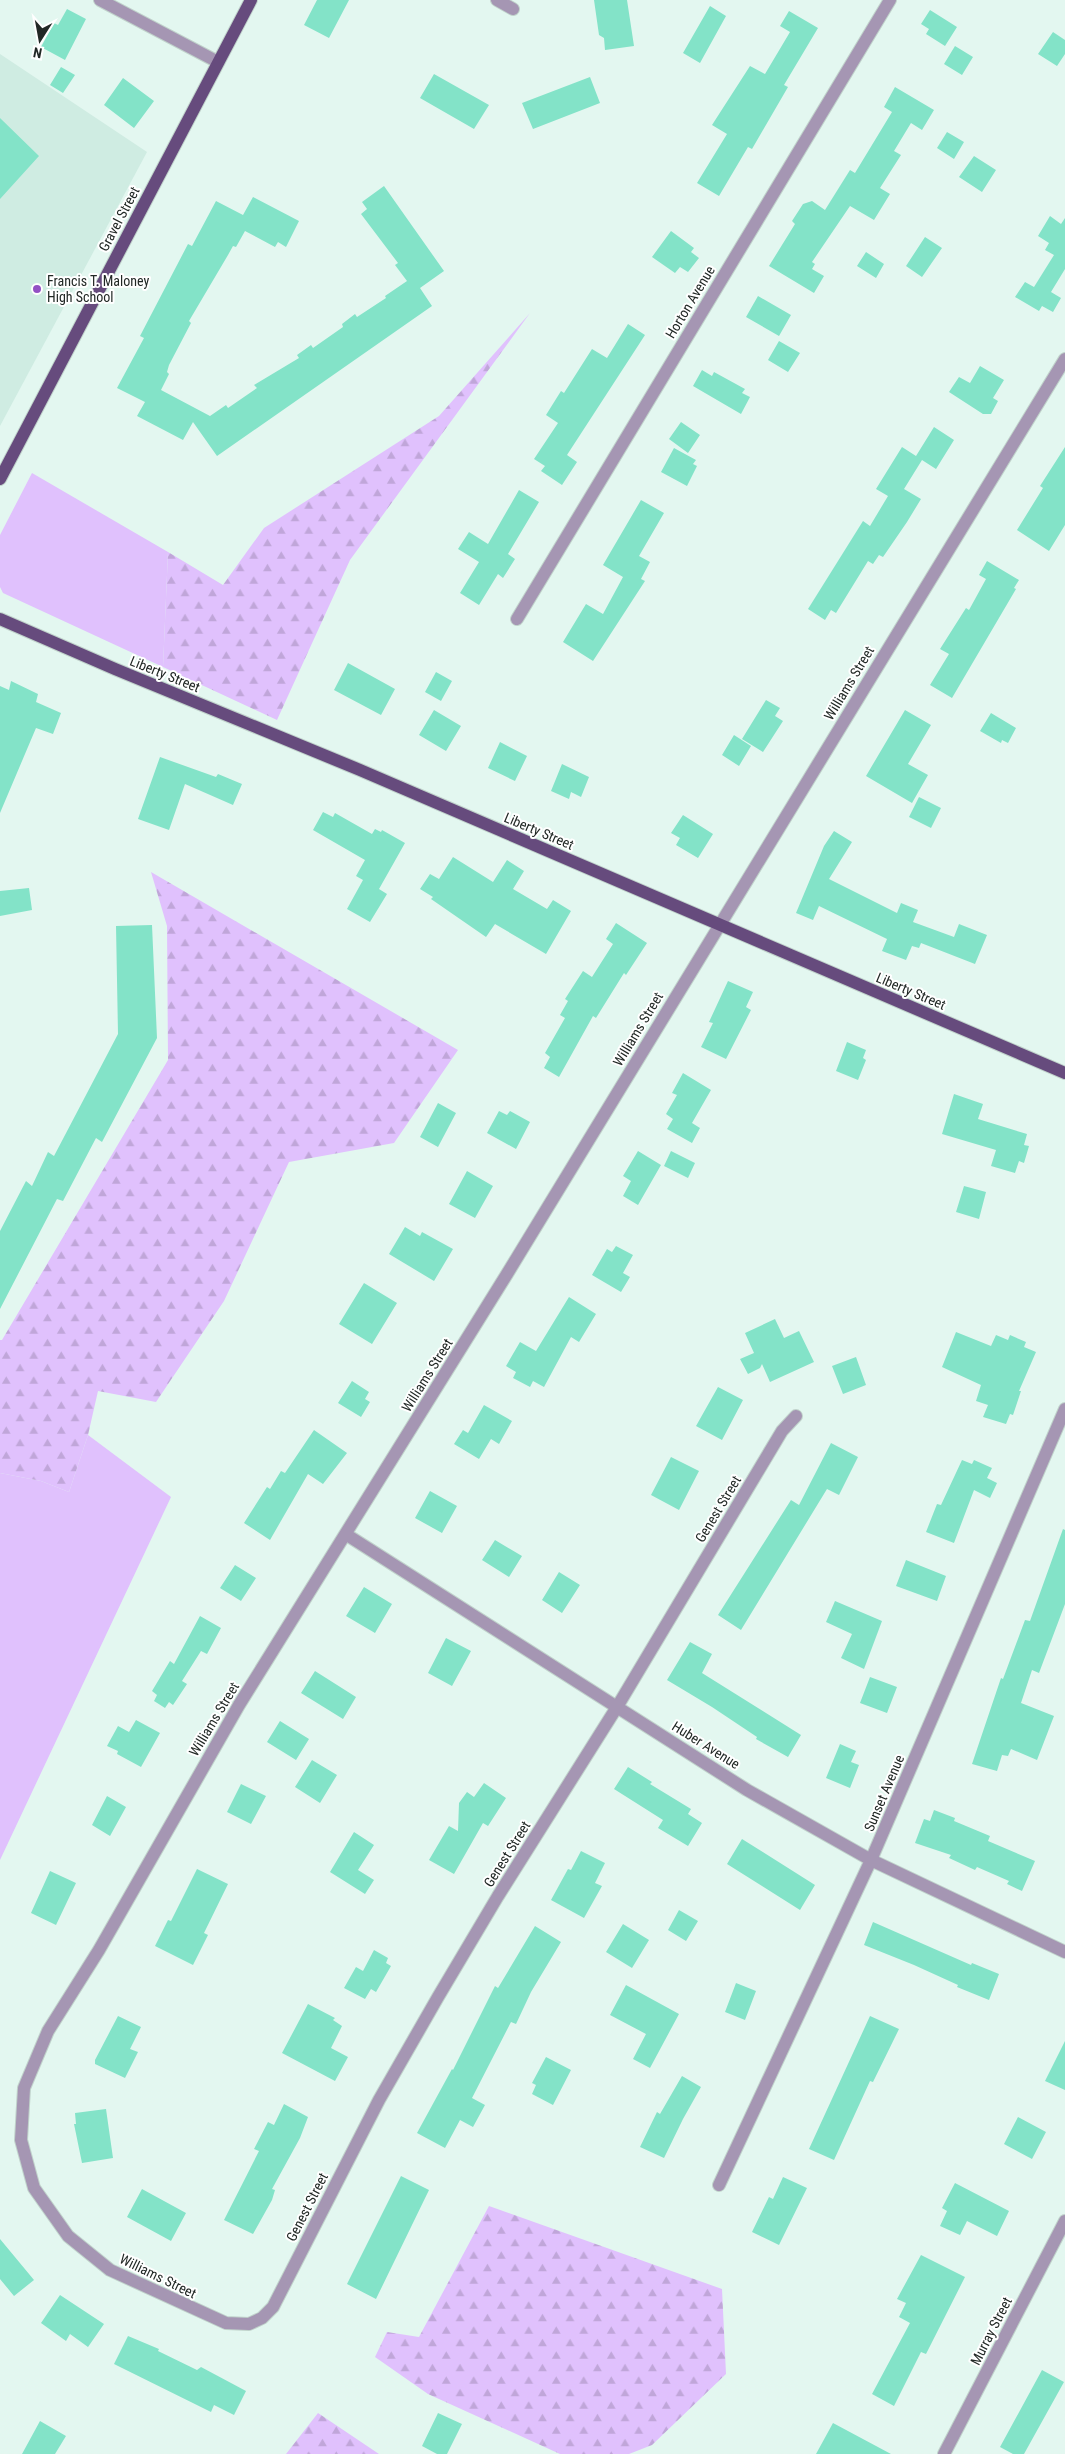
<svg xmlns="http://www.w3.org/2000/svg" width="1065" height="2454" font-family="'Roboto Condensed',sans-serif">
<style>
.built{fill:#cfece2}
.green{fill:#e0c1fd}
.forest{fill:url(#forest-firs)}
.building{fill:#83e3c8}
.lines{fill:none;stroke-linecap:round;stroke-linejoin:round}
.minor-casing{stroke:#c0d2cb;stroke-width:14}
.major-casing{stroke:#c0d2cb;stroke-width:14}
.minor{stroke:#a596b3;stroke-width:12}
.major{stroke:#664b7d;stroke-width:12}
.poi-dot{fill:#9350c4;stroke:#fff;stroke-width:2}
.labels{text-anchor:middle;stroke-width:4;stroke-linejoin:round;paint-order:stroke}
.street-label{font-size:14px;fill:#212825;stroke:#fff}
.poi-label{font-size:14px;fill:#212825;stroke:#fff;text-anchor:start}
</style>
<defs>
<pattern id="forest-firs" width="22" height="20" patternUnits="userSpaceOnUse" patternTransform="scale(1.25)"><rect width="22" height="20" fill="#e0c1fd"/><path d="M5 1l3.5 6h-7zM16 11l3.5 6h-7z" fill="#c0a6d9"/></pattern>
</defs>
<rect width="100%" height="100%" fill="#e3f7f0"/>
<path class="built" d="M0,54L147,152L0,426Z"/>
<path class="green" d="M32,473L168,552L163,667L3,593L0,587V535Z
M88,1435L171,1497L0,1860V1473L41,1481L69,1492Z"/>
<path class="forest" d="M530,313L350,560L277,720L163,667L168,552L223,585L264,528L439,416Z
M151,872L458,1050L394,1143L289,1162L224,1301L156,1402L98,1391L88,1435L69,1492L41,1481L0,1473V1340H2L168,1060L167,926Z
M489,2206L722,2289L726,2374L652,2445L629,2454H560L428,2394L375,2357L387,2332L419,2337Z
M318,2413L379,2454H286Z"/>
<path class="building" d="M317,0H349L329,38L304,25Z
M594,0H627L634,46L605,50L604,38L599,35Z
M710,6L726,16L700,63L683,53Z
M67,9L86,19L65,60L41,47L54,23L58,25Z
M930,10L957,27L945,46L926,34L929,29L921,24Z
M789,11L818,28L784,85L788,87L752,149L748,147L719,196L697,183L727,134L712,125L750,66L765,74L790,32L780,26Z
M1053,32L1065,40V54L1057,66L1038,54Z
M955,46L973,57L962,75L944,64Z
M61,67L75,75L63,93L50,85Z
M434,74L489,105L474,129L420,98Z
M590,77L600,103L533,129L522,103Z
M123,78L154,101L134,128L104,105Z
M895,87L934,110L922,130L911,123L894,151L901,155L880,188L890,194L874,220L850,206L812,262L815,264L812,269L824,276L814,293L769,266L795,224L792,221L803,204L812,201L825,210L850,170L855,173L892,112L884,107Z
M0,118L39,156L0,199Z
M947,132L964,142L954,159L937,148Z
M974,156L996,170L982,192L959,177Z
M384,186L444,271L420,288L432,306L217,456L193,422L183,440L137,416L145,402L117,388L144,338L140,336L188,244L192,246L216,201L243,215L253,197L299,221L286,247L278,242L275,247L245,231L236,247L233,246L228,255L189,321L191,323L169,365L167,372L169,374L161,390L210,416L226,405L228,408L257,388L254,385L299,358L297,355L311,345L313,348L343,327L342,324L355,314L357,317L386,298L385,296L407,281L395,265L398,263L361,214L367,209L362,202Z
M1050,216L1061,224L1065,218V269L1051,292L1061,298L1053,312L1042,306L1039,311L1015,297L1025,282L1034,287L1054,255L1045,250L1049,243L1038,236Z
M671,231L694,248L691,252L699,258L688,272L680,267L675,273L652,257Z
M925,237L942,248L922,277L906,266Z
M866,252L884,264L876,278L857,266Z
M758,296L791,315L779,336L746,317Z
M628,324L645,335L567,455L577,462L562,485L541,471L545,466L534,459L558,423L546,415L561,391L564,393L592,349L607,358Z
M779,341L800,353L788,372L768,360Z
M980,366L1004,380L993,398L998,401L991,414H983L949,392L959,377L970,383Z
M702,370L712,376L714,372L745,389L742,393L750,397L741,414L693,386Z
M681,422L700,435L688,453L669,439Z
M934,427L954,440L936,469L922,460L904,489L921,499L907,522L883,557L879,555L873,564L868,561L836,613L831,610L825,620L808,609L863,521L870,526L888,496L876,489L902,447L916,456Z
M1065,447V525L1049,551L1017,530L1043,488L1040,486Z
M674,448L696,460L693,464L697,466L687,486L661,472Z
M519,490L539,502L508,554L515,559L503,578L498,574L479,605L460,593L479,562L458,549L469,532L488,544Z
M641,500L664,513L639,556L650,562L641,579L645,581L593,661L563,642L586,604L603,614L623,577L603,565Z
M987,561L1019,580L1014,588L1016,589L952,698L930,685L949,654L940,649L966,608L969,610L986,579L979,575Z
M348,663L395,689L381,715L334,690Z
M436,672L452,681L441,701L425,692Z
M11,681L38,694L36,702L61,713L53,734L36,728L0,813V686L9,690Z
M766,700L780,708L775,716L783,721L763,752L742,739Z
M434,710L461,726L446,751L419,735Z
M905,710L931,725L908,764L928,775L912,803L866,776Z
M991,713L1016,728L1008,743L1002,740L1001,743L980,731Z
M734,735L751,746L739,766L722,755Z
M500,742L527,756L515,781L488,768Z
M160,757L216,777L218,774L242,784L233,805L185,784L169,830L138,819Z
M562,764L589,777L581,797L571,792L569,799L551,791Z
M919,797L941,808L931,828L909,817Z
M323,812L333,817L335,813L372,834L375,829L381,832L382,830L405,843L379,889L387,894L370,922L347,909L363,880L356,876L365,860L313,830Z
M683,815L713,834L698,858L676,845L680,838L671,833Z
M834,831L852,842L829,879L897,913L901,903L918,910L913,922L954,937L959,924L987,935L975,964L921,943L919,948L912,946L906,960L882,951L887,939L819,906L813,920L796,913L824,846Z
M453,857L493,882L507,860L524,871L513,889L547,909L553,900L571,911L546,954L495,924L486,937L431,899L433,897L420,889L430,874L439,879Z
M29,888L32,910L0,916V891Z
M616,923L647,943L626,975L624,973L596,1018L593,1016L559,1077L544,1068L550,1057L545,1053L565,1018L560,1015L568,1001L565,999L583,971L592,977L613,944L606,939Z
M152,925L157,1038L102,1142L96,1138L63,1201L57,1199L0,1309V1231L26,1181L32,1186L48,1152L54,1156L118,1034L116,926Z
M728,981L753,992L746,1007L751,1010L726,1059L701,1047L713,1023L709,1022Z
M847,1042L866,1050L863,1058L866,1060L858,1080L836,1071Z
M683,1073L711,1090L692,1123L700,1128L692,1143L667,1129L673,1119L666,1114L677,1095L672,1093Z
M954,1094L983,1104L978,1119L1027,1134L1024,1145L1029,1146L1024,1163L1019,1161L1015,1173L991,1166L996,1150L942,1134Z
M438,1103L456,1113L438,1147L420,1137Z
M499,1111L507,1115L510,1111L530,1122L516,1149L487,1133Z
M638,1151L661,1165L638,1205L623,1196L631,1181L623,1176Z
M671,1151L695,1163L688,1178L664,1166Z
M467,1171L493,1186L475,1218L449,1204Z
M964,1186L986,1192L979,1219L956,1212Z
M405,1227L420,1236L422,1232L453,1249L434,1281L389,1254Z
M616,1246L633,1255L623,1273L630,1277L621,1292L592,1275L607,1249L612,1252Z
M364,1283L397,1303L372,1344L339,1324Z
M569,1297L596,1314L579,1342L571,1337L544,1387L533,1381L530,1387L513,1378L516,1372L506,1366L520,1342L536,1351Z
M775,1319L784,1338L799,1331L814,1362L770,1382L762,1364L760,1368L748,1374L740,1359L754,1353L745,1333Z
M956,1332L991,1346L996,1335L1008,1340L1010,1335L1026,1342L1024,1347L1036,1352L1019,1391H1021L1013,1415L1010,1414L1006,1424L983,1417L988,1405L976,1401L981,1385L942,1367Z
M856,1357L866,1385L843,1394L832,1366Z
M352,1381L369,1392L365,1399L370,1402L361,1417L338,1403Z
M718,1387L743,1400L722,1440L696,1426Z
M484,1405L512,1421L499,1444L491,1439L479,1459L454,1444L463,1430L468,1433Z
M314,1430L347,1453L323,1484L308,1474L270,1540L244,1523L267,1487L270,1489L281,1471L285,1473Z
M831,1443L858,1457L839,1495L827,1489L741,1630L718,1615L791,1500L799,1505Z
M671,1457L699,1471L679,1510L651,1495Z
M962,1460L972,1464L974,1460L992,1468L987,1478L997,1483L990,1498L974,1490L954,1543L926,1532L937,1504L941,1505Z
M430,1491L457,1506L442,1533L415,1518Z
M1063,1529L1065,1530V1604L1039,1673L1032,1670L1021,1703L1054,1716L1037,1760L1011,1749L1008,1756L1002,1755L997,1771L972,1764L1001,1678L1003,1679L1025,1620L1030,1621Z
M495,1540L522,1556L509,1577L482,1560Z
M906,1560L946,1576L937,1601L896,1586Z
M235,1565L256,1578L241,1601L220,1588Z
M559,1572L580,1585L562,1613L542,1600Z
M364,1587L392,1604L375,1633L346,1616Z
M835,1601L882,1621L864,1669L841,1658L852,1634L826,1622Z
M200,1616L221,1628L207,1654L201,1651L182,1681L187,1684L173,1705L169,1702L165,1708L154,1701L157,1695L152,1691L170,1661L174,1664Z
M446,1638L471,1651L452,1686L428,1673Z
M690,1642L712,1654L702,1673L801,1735L788,1757L756,1739L757,1737L712,1707L667,1680Z
M315,1671L356,1697L343,1719L301,1693Z
M870,1677L897,1687L887,1713L860,1703Z
M136,1720L160,1733L141,1767L117,1754L118,1751L107,1746L118,1726L129,1732Z
M280,1721L309,1739L296,1760L267,1742Z
M840,1744L856,1751L851,1762L859,1765L850,1788L826,1778Z
M312,1760L337,1775L320,1803L295,1787Z
M628,1767L652,1782L650,1784L691,1809L688,1814L702,1823L688,1846L658,1828L663,1820L614,1789Z
M484,1783L506,1798L488,1826L483,1823L454,1874L429,1860L449,1826L458,1831L459,1803L467,1792L474,1797Z
M241,1784L266,1796L251,1824L227,1812Z
M107,1796L126,1807L110,1836L92,1825Z
M934,1810L955,1818L954,1821L990,1836L988,1841L1035,1861L1022,1891L1007,1884L1009,1881L977,1867L975,1870L949,1858L951,1855L915,1843L924,1819L930,1821Z
M354,1832L374,1845L358,1870L374,1880L365,1894L330,1872Z
M742,1839L815,1885L800,1910L727,1864Z
M581,1851L605,1863L595,1883L602,1886L584,1918L551,1900L568,1869L571,1870Z
M197,1869L228,1884L204,1933L208,1935L193,1965L155,1946L168,1920L171,1921Z
M50,1871L76,1883L56,1925L31,1913Z
M679,1910L698,1921L686,1941L668,1930Z
M873,1922L971,1965L972,1963L999,1974L989,2000L957,1987L958,1985L914,1965L864,1945Z
M623,1924L649,1940L632,1968L606,1952Z
M535,1926L561,1942L531,1992L516,2024L511,2022L472,2098L485,2105L473,2127L460,2120L445,2148L417,2133L452,2069L453,2070L495,1986L498,1988Z
M374,1950L388,1958L386,1963L391,1966L376,1992L371,1989L365,1999L344,1988L356,1967L363,1971Z
M736,1983L756,1991L745,2020L725,2012Z
M626,1985L679,2014L650,2068L633,2059L646,2034L610,2015Z
M308,2004L335,2018L333,2020L342,2026L331,2048L348,2057L335,2081L282,2053Z
M118,2016L141,2027L130,2049L138,2052L125,2078L95,2064V2060Z
M870,2016L899,2029L873,2082L870,2081L834,2160L809,2149Z
M1065,2041V2090L1045,2081Z
M546,2057L571,2070L553,2105L532,2094L536,2085L532,2083Z
M682,2076L701,2087L683,2119L664,2158L640,2147L657,2112L660,2114Z
M284,2104L308,2117L300,2138L272,2189L275,2190L272,2200L253,2234L224,2220L259,2151L254,2149L268,2122L274,2125Z
M106,2109L113,2158L82,2163L74,2124H76L75,2113Z
M1018,2117L1046,2132L1032,2159L1004,2144Z
M401,2176L429,2190L376,2299L347,2284Z
M783,2177L807,2188L779,2245L752,2232L769,2197L773,2199Z
M955,2183L1009,2211L997,2236L967,2221L960,2235L940,2226L947,2211L942,2208Z
M142,2189L186,2213L171,2241L127,2217Z
M0,2239L34,2280L14,2296L0,2279Z
M921,2255L965,2277L926,2354L921,2352L894,2406L872,2394L910,2323L899,2317L906,2303L897,2299Z
M60,2295L104,2324L88,2347L70,2334L66,2341L41,2323Z
M128,2336L159,2349L158,2351L197,2370L201,2367L246,2391L234,2415L214,2405L211,2412L114,2364Z
M1042,2370L1064,2382L1024,2454H1013L1000,2447Z
M438,2413L462,2424L447,2454H437L422,2446Z
M40,2421L66,2436L55,2454H22Z
M833,2423L891,2454H816Z"/>
<g class="lines">
<g class="minor-casing">
<path id="minor" d="M100,0L218,62
M497,0L513,9
M517,619L890,0
M796,1416L782,1431L617,1707L498,1896L438,1997L379,2100L273,2307L262,2318L249,2324L226,2323L110,2270L68,2236L34,2188L21,2140L24,2088L48,2031L99,1950L239,1705L507,1274L1065,359
M347,1535L747,1790L871,1860L1065,1952
M719,2185L871,1860L1065,1409
M944,2454L1065,2221"/>
</g>
<g class="major-casing">
<path id="major" d="M0,479L251,0
M0,619L115,669L360,770L1065,1073"/>
</g>
<use href="#minor" class="minor"/>
<use href="#major" class="major"/>
</g>
<circle class="poi-dot" cx="37" cy="289" r="5"/>
<g class="labels">
<g class="street-label">
<text transform="translate(119 219) rotate(-62)" y="5">Gravel Street</text>
<text transform="translate(690 302) rotate(-59)" y="5">Horton Avenue</text>
<text transform="translate(165 674) rotate(22)" y="5">Liberty Street</text>
<text transform="translate(849 683) rotate(-59)" y="5">Williams Street</text>
<text transform="translate(539 831) rotate(23)" y="5">Liberty Street</text>
<text transform="translate(911 991) rotate(23)" y="5">Liberty Street</text>
<text transform="translate(638 1029) rotate(-59)" y="5">Williams Street</text>
<text transform="translate(427 1375) rotate(-58)" y="5">Williams Street</text>
<text transform="translate(718 1509) rotate(-59)" y="5">Genest Street</text>
<text transform="translate(214 1719) rotate(-59)" y="5">Williams Street</text>
<text transform="translate(706 1745) rotate(32)" y="5">Huber Avenue</text>
<text transform="translate(884 1793) rotate(-67)" y="5">Sunset Avenue</text>
<text transform="translate(507 1854) rotate(-58)" y="5">Genest Street</text>
<text transform="translate(307 2207) rotate(-63)" y="5">Genest Street</text>
<text transform="translate(158 2276) rotate(26)" y="5">Williams Street</text>
<text transform="translate(991 2331) rotate(-63)" y="5">Murray Street</text>
</g>
<g class="poi-label">
<text x="47" y="286">Francis T. Maloney<tspan x="47" dy="16">High School</tspan></text>
</g>
</g>
<g transform="translate(40 40) rotate(191)" stroke="#ffffff" stroke-width="4" paint-order="stroke">
<path d="M0-4L9 19L0 12L-9 19Z" fill="#212825"/>
<text y="-8" font-size="14" font-weight="bold" text-anchor="middle" fill="#212825">N</text>
</g>
</svg>
